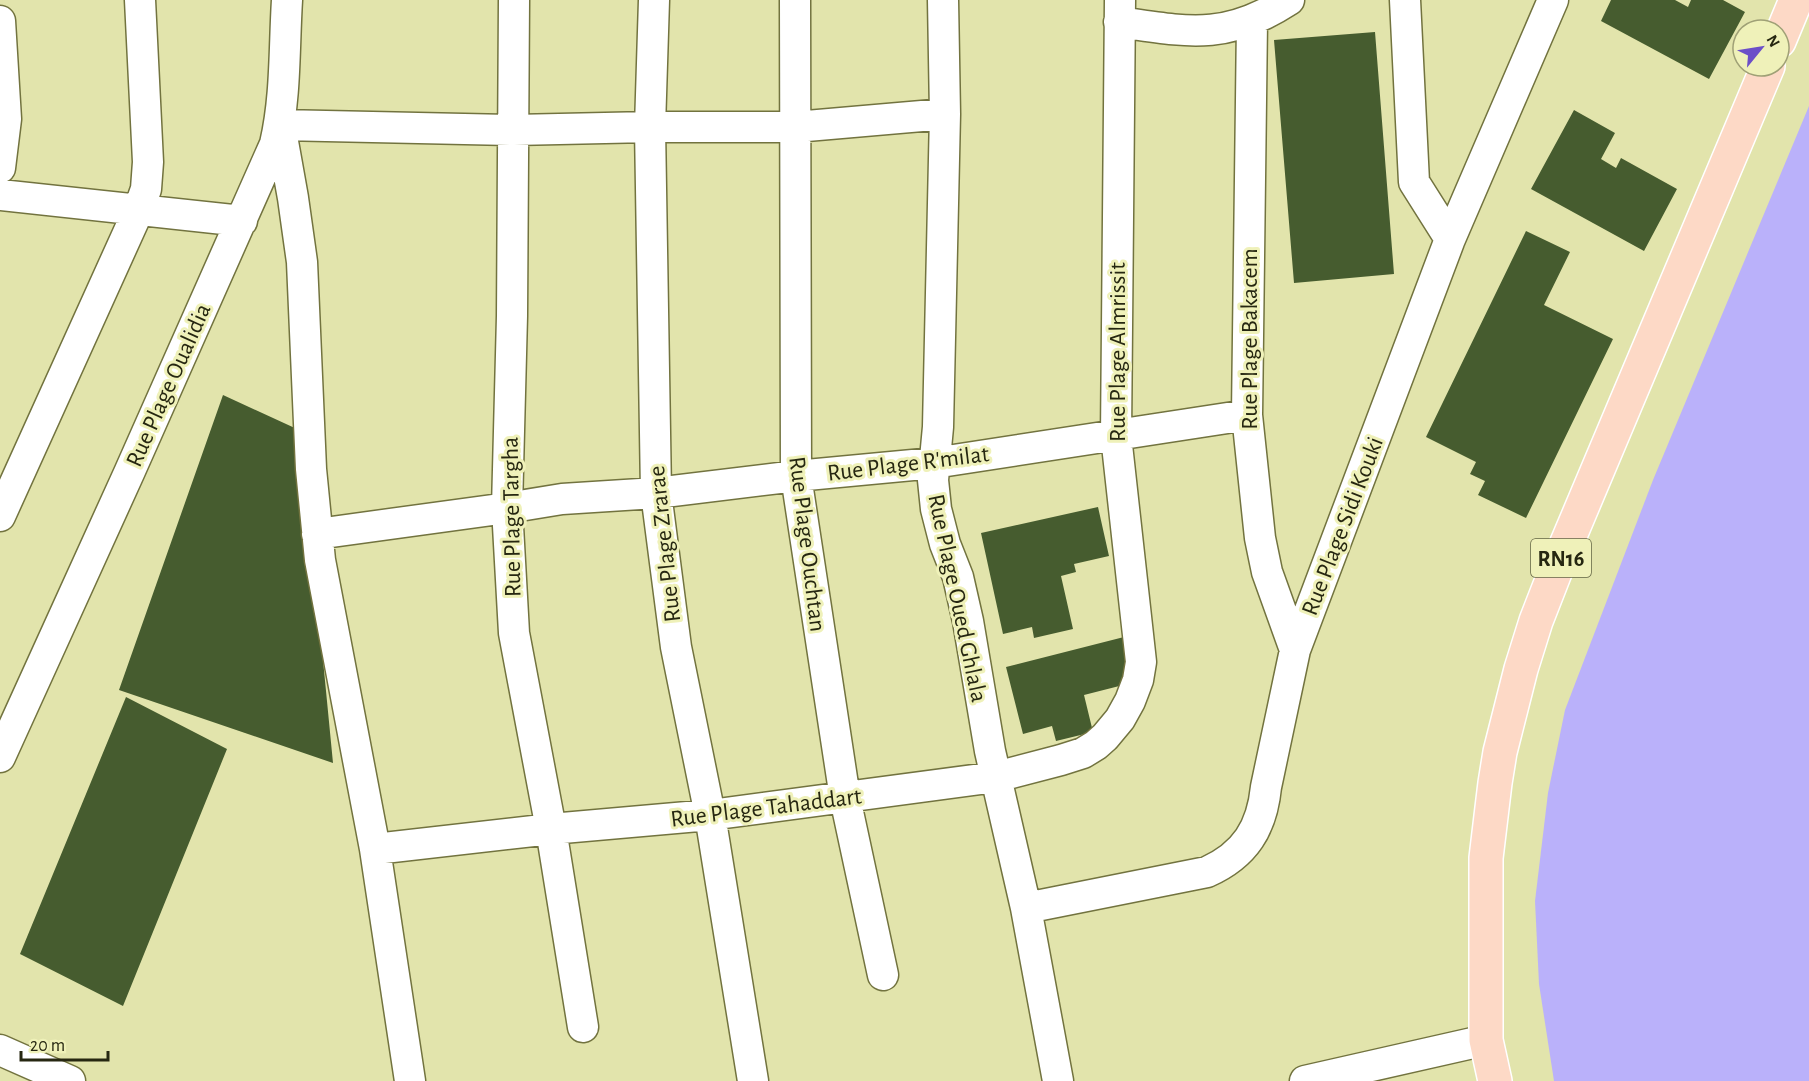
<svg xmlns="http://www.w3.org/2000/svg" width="1809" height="1081" font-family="'Alegreya Sans',sans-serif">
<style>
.green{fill:#bab1fa}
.building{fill:#465c2f}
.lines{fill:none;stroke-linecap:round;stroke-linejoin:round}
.minor-casing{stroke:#72733f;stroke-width:33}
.major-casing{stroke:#fff;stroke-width:36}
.minor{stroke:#fff;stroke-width:30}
.major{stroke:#fdd9c6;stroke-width:33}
.labels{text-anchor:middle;stroke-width:6;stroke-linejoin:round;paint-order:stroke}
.shield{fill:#eff1b9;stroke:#626443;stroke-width:1.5}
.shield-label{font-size:22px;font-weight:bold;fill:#262711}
.street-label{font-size:24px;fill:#262711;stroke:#eff1b9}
</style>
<rect width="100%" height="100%" fill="#e2e4ac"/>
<path class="green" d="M1809,106V1081H1554L1539,984L1535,901L1548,793L1565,710L1653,480Z"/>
<path class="building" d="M1611,0H1675L1688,7L1691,0H1723L1745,12L1709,79L1601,21Z
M1375,32L1394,274L1294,283L1274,40Z
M1574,110L1615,133L1601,159L1616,168L1621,158L1677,189L1644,251L1531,189Z
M1526,231L1570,252L1544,305L1613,339L1526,518L1478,495L1485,481L1470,474L1476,462L1426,437Z
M223,395L310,435L306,485L333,763L119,690Z
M1098,507L1109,556L1074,564L1076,572L1061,576L1073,629L1034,638L1032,627L1003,634L981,533Z
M1124,637L1135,682L1084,695L1093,732L1056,741L1052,726L1023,734L1006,667Z
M126,697L227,749L123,1006L20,954Z"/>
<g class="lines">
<g class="minor-casing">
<path id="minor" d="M514,0L512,316L507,508L514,633L551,829L583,1027
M654,0L650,127L656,493L676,647L710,815L753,1081
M795,0L796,476L845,798L883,975
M943,0L945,114L938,427L933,480L936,509L945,544L958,577L968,621L990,751L1026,908L1058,1081
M1405,0L1414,182L1450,239
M0,21L6,119L0,168
M1252,21L1247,415L1260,538L1267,572L1295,650
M1119,22C1188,32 1226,41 1289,0
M0,195L242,221
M0,516L139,209L146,189L148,162L140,0
M317,534L507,508L562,499L656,493L796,476L934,463L1247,415
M0,757L129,473L275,144C286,97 284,48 287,0
M375,849L551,829L710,815L996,777L1061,760L1083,753L1096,745L1105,737L1120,719L1130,701L1138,680L1141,662L1116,436L1120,0
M1026,908L1207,872C1245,855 1262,828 1266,787L1295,650L1450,239L1553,0
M0,1050L70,1081
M410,1081L375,849L320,560L311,469L302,262L293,198L280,125L514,130L650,127H795L945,114
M1305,1081L1486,1040"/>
</g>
<g class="major-casing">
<path id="major" d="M1779,41L1796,0
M1495,1081L1486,1040V858L1495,783L1500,752L1521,669L1536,621L1561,557L1768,66"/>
</g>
<use href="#minor" class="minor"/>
<use href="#major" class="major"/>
</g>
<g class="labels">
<rect class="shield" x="1531" y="539" width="60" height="38" rx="4.5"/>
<g class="shield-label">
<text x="1561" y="566">RN16</text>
</g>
<g class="street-label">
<text transform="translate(1249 339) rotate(-90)" y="8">Rue Plage Bakacem</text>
<text transform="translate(1117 352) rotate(-90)" y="8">Rue Plage Almrissit</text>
<text transform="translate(168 385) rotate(-66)" y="8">Rue Plage Oualidia</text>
<text transform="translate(908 463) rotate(-7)" y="8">Rue Plage R'milat</text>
<text transform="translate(511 517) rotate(-91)" y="8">Rue Plage Targha</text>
<text transform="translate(1342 526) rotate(-69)" y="8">Rue Plage Sidi Kouki</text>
<text transform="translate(664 544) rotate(-96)" y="8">Rue Plage Zrarae</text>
<text transform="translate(808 544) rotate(83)" y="8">Rue Plage Ouchtan</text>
<text transform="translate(958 598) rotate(78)" y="8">Rue Plage Oued Ghlala</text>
<text transform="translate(766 807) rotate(-7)" y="8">Rue Plage Tahaddart</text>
</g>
</g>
<g transform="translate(1761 48) rotate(60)"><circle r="28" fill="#eff1b9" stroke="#9fa076" stroke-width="1.5"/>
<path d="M0-4.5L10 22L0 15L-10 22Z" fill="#6c4fc8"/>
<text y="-9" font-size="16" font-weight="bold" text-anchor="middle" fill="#262711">N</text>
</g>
<path d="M21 1051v9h87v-9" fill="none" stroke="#262711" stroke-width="3"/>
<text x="30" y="1051" font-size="18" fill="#262711" stroke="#eff1b9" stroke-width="4.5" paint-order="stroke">20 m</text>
</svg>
